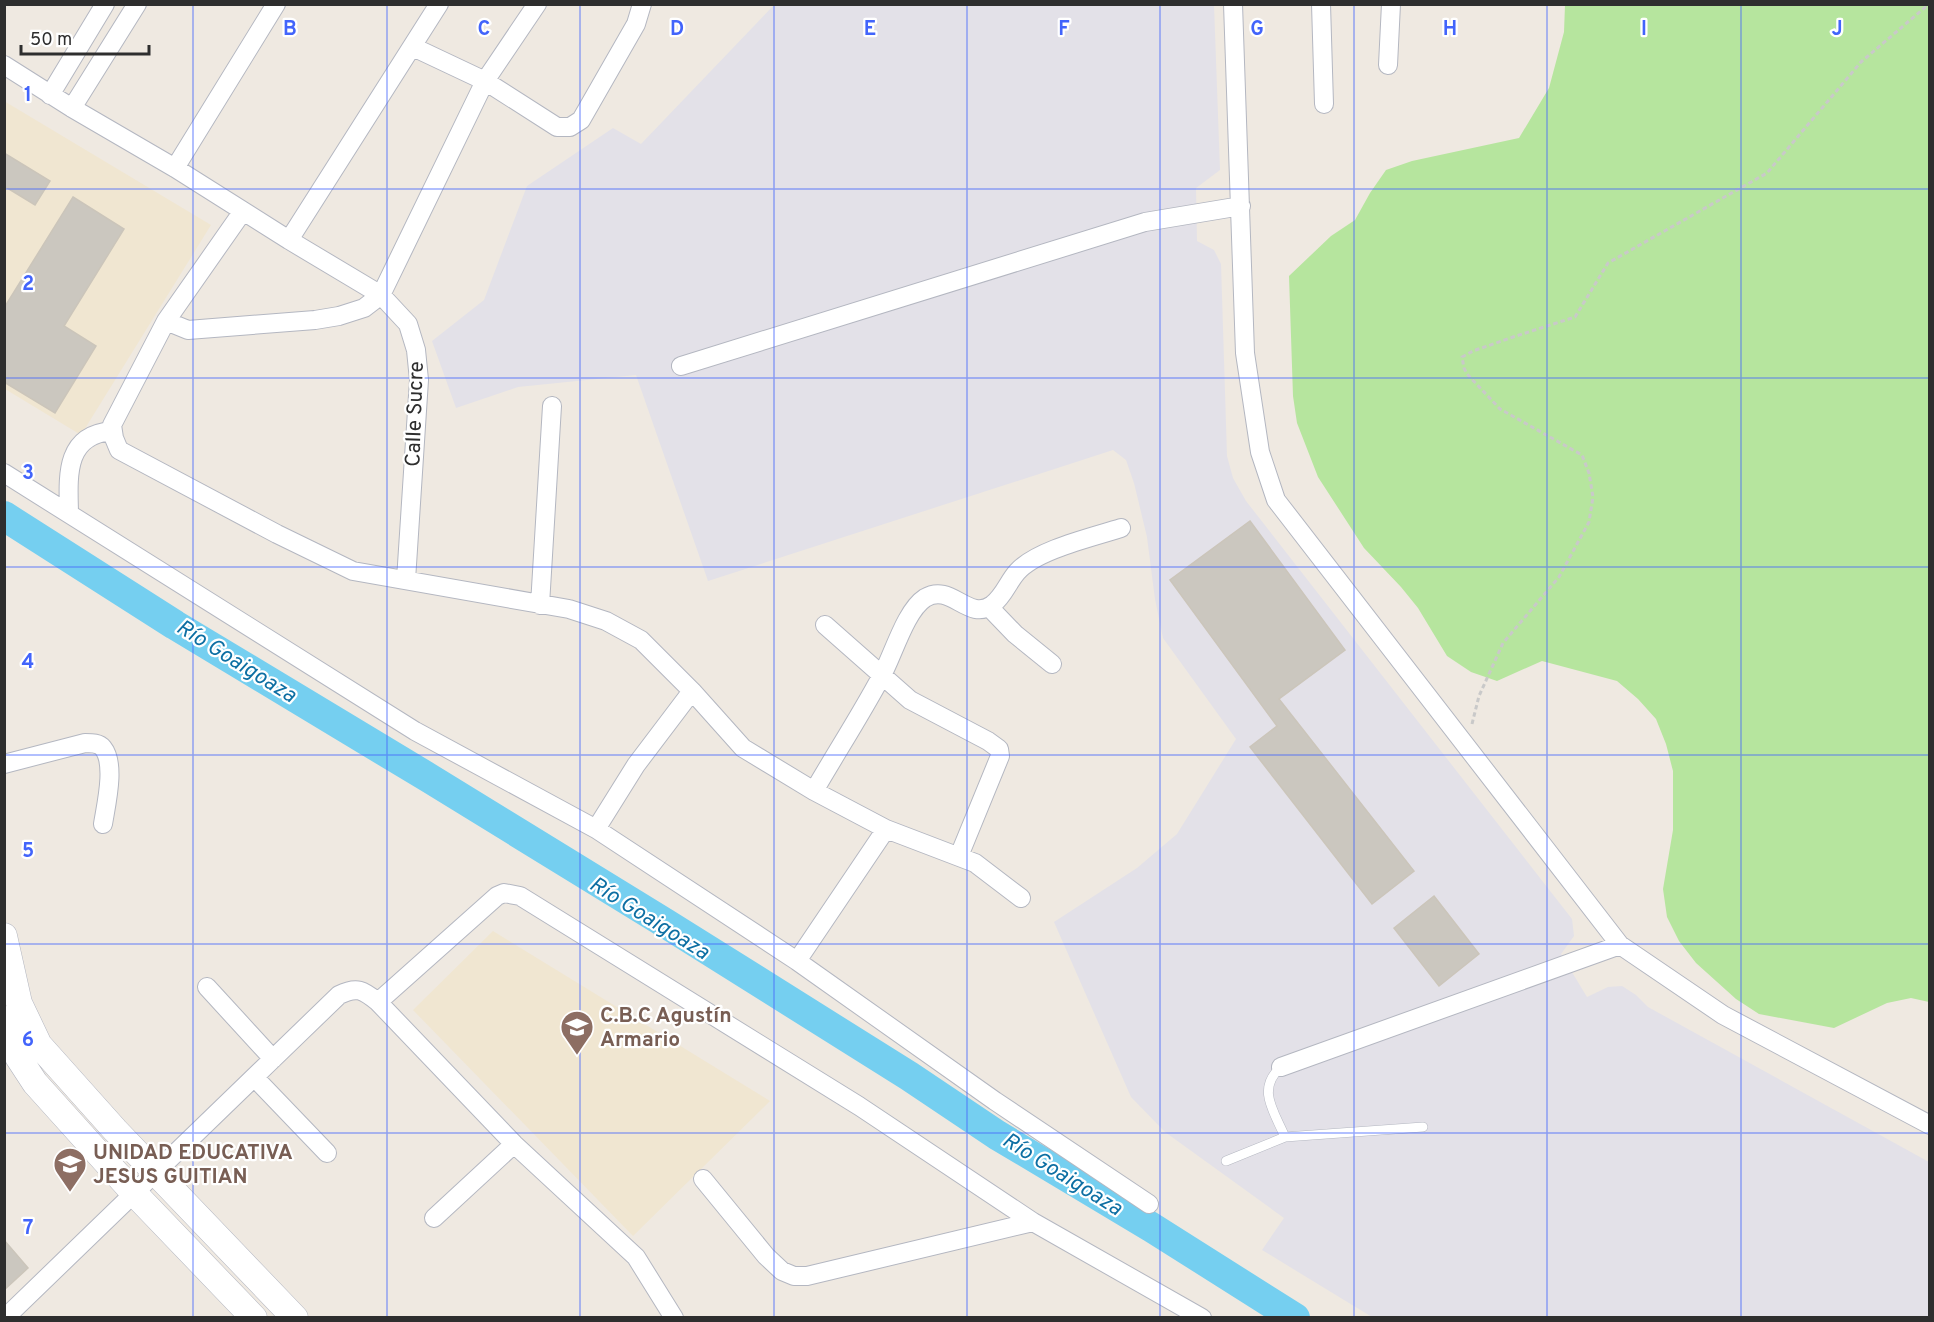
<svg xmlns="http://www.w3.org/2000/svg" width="1934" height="1322" font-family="Overpass,sans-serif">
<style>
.industrial{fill:#e3e1e8}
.education{fill:#f0e6d1}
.green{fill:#b6e59e}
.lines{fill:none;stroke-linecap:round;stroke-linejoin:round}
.river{stroke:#75cff0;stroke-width:30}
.building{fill:#cbc7bf;stroke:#cbc5ba;stroke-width:1.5}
.lane-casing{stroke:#b4b7c1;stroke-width:10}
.street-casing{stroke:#b4b7c1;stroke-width:20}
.secondary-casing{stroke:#b4b7c1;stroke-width:27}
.path{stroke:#c9c9c9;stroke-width:3;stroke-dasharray:4.5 3;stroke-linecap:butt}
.lane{stroke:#fff;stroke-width:9}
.street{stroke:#fff;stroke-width:18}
.secondary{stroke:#fff;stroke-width:26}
.grid{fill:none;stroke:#4264fb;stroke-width:1.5;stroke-opacity:0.55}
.labels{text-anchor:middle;stroke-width:4.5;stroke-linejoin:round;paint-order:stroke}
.street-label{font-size:21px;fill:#2e2e2e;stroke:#fff}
.education-label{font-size:21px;font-weight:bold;fill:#785e54;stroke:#fff;text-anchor:start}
.water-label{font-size:22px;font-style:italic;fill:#0d6fa3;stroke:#fff}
.grid-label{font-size:20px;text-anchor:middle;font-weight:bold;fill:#4264fb;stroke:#fff;stroke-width:4.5;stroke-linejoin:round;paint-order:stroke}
</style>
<rect width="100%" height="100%" fill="#efe9e1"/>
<path class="industrial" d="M774,5H1214L1220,170L1196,188L1197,241L1214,250L1221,264L1227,456L1233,478L1246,501L1572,919L1574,936L1561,954L1587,997L1608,987L1622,986L1636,995L1648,1007L1929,1162V1317H1372L1262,1250L1284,1218L1165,1132L1131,1097L1054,922L1137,868L1177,834L1236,739L1163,638L1155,599L1147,537L1134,483L1126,460L1113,450L708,581L636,375L518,387L456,408L432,341L484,300L527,186L613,128L641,144Z"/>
<path class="education" d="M4,101L211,225L81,435L5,389Z
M493,931L770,1101L633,1236L413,1010Z"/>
<path class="green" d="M1565,5H1929V1002L1911,998L1887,1003L1834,1028L1759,1014L1736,999L1696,963L1679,941L1667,917L1663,889L1673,830V771L1666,744L1656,719L1638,699L1617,681L1542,661L1497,681L1471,672L1447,656L1418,608L1401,587L1364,548L1318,477L1297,423L1293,396L1289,276L1331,236L1355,220L1370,193L1386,170L1412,161L1519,138L1549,88L1564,32Z"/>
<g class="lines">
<path class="river" d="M4,516L175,625L429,778L665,923L909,1076L997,1135L1151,1227L1295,1318"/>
</g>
<path class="building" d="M4,153L50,181L35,205L4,186Z
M73,197L124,229L64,326L96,346L55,413L4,382V308Z
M1250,521L1345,650L1279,699L1414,871L1372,904L1250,747L1277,726L1170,580Z
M1434,896L1479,954L1439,986L1394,928Z
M4,1240L28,1268L4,1290Z"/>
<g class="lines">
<g class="lane-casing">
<path id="lane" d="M1281,1067C1256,1089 1274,1111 1285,1137
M1226,1161L1285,1137L1423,1127"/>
</g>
<g class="street-casing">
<path id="street" d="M1233,4L1245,353L1260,452L1276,500L1620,945L1723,1015L1930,1125
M1321,4L1324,104
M413,47L485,81L557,127H570L581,120L636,24L642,4
M4,65L72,108L175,168L289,240L439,4
M1388,65L1391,4
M50,95L105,4
M72,108L137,4
M175,168L276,4
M243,211L166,321L112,425L114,438L119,450L277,534L353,571L569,609L606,621L641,640L692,691L743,748L814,791L886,829L975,863L1021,898
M289,240L381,295L408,324L416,350L419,380L406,580
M166,321L188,330L315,320L339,316L364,308L381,295L485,81L537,4
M681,366L1145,222L1241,206
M4,473L415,731L596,829L797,961L995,1101L1149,1204
M69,512C68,475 65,435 112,431
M540,605L552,406
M989,607L1015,634L1052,664
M825,625L910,700L988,741L999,749L1000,756L959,856
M4,764L85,743C92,743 99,743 103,748C116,764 106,805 103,824
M814,791C836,753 860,716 881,677C893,656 905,611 925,598C951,582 968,622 992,605C1004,596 1008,582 1017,572C1036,550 1093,537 1121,528
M596,829L636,765L692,691
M797,961L886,829
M207,987L273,1059
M378,1002L497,896L504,893L520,896L859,1106L1033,1222L1202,1318
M1281,1067L1620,945
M255,1078L327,1153
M703,1179L766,1256L782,1271L794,1276H807L1033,1222
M434,1218L514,1144
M5,1318L339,995C357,986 363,990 378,1002L514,1144L636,1257L674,1318"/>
</g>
<g class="secondary-casing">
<path id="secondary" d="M4,936L19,1003L39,1045L115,1130L295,1318
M4,1019L18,1057L35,1083L134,1193L254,1318"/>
</g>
<path class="path" d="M1472,724L1479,696L1503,643L1559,577L1589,522L1593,497L1589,473L1582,455L1500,409L1467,374L1464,368L1462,357L1473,351L1513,337L1575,317L1608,263L1767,173L1861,62L1929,4"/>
<use href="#lane" class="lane"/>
<use href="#street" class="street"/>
<use href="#secondary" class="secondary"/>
</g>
<path class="grid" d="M193,4V1318M387,4V1318M580,4V1318M774,4V1318M967,4V1318M1160,4V1318M1354,4V1318M1547,4V1318M1741,4V1318M4,189H1930M4,378H1930M4,567H1930M4,755H1930M4,944H1930M4,1133H1930"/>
<defs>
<g id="school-pin" transform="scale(1.725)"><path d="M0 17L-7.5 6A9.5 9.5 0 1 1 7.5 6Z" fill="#8d6e63" stroke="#fff"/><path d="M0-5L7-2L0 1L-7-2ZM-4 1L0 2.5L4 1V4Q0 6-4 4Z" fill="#fff"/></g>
</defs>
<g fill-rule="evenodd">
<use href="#school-pin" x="577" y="1027"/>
<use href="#school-pin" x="70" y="1164"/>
</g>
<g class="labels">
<g class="street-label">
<text transform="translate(414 414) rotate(-88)" y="7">Calle Sucre</text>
</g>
<g class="education-label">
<text x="600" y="1022">C.B.C Agustín<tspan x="600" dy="24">Armario</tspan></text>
<text x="93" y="1159">UNIDAD EDUCATIVA<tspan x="93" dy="24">JESUS GUITIAN</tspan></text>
</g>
<g class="water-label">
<text transform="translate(237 660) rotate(32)" y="8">Río Goaigoaza</text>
<text transform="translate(650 917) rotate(32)" y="8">Río Goaigoaza</text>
<text transform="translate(1063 1173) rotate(32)" y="8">Río Goaigoaza</text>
</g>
</g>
<g class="grid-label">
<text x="290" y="35">B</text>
<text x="484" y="35">C</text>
<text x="677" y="35">D</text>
<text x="870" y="35">E</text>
<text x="1064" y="35">F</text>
<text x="1257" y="35">G</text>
<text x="1450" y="35">H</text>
<text x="1644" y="35">I</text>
<text x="1837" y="35">J</text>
<text x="28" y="101">1</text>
<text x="28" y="290">2</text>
<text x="28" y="479">3</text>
<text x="28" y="668">4</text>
<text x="28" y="857">5</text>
<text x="28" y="1046">6</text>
<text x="28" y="1234">7</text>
</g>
<rect width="1934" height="1322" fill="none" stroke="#2e2e2e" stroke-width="12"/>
<path d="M21 45v9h128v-9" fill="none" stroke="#2e2e2e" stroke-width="3"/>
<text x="30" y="45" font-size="18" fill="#2e2e2e" stroke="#ffffff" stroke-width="4.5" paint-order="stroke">50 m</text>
</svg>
